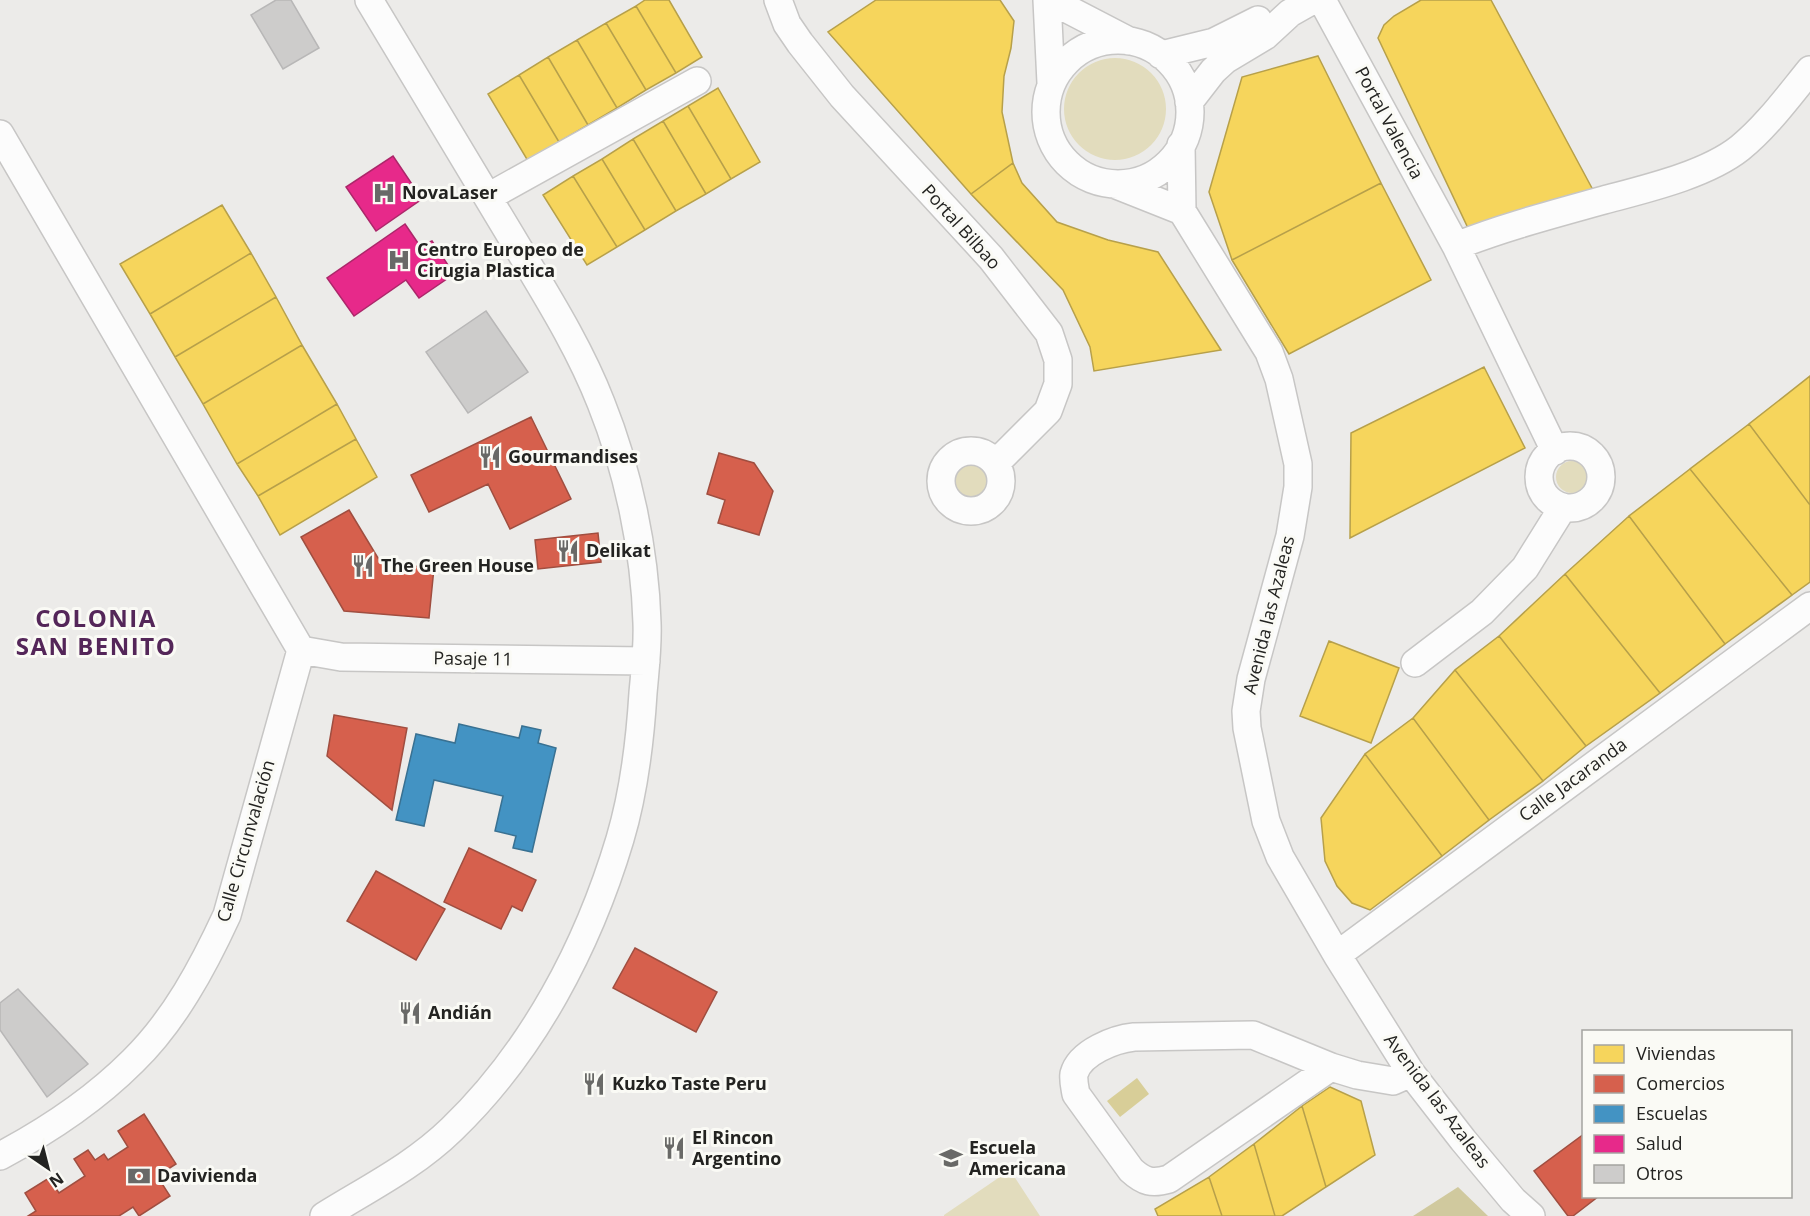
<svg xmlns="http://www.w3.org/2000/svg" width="1810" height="1216" font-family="'Open Sans',sans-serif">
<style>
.green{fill:#e2dcbd}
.forest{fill:#d0c99e}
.water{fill:#d8ce98}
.homes{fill:#f6d55c;stroke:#b7a04a;stroke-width:1.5}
.shops{fill:#d6604d;stroke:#a04e40;stroke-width:1.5}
.schools{fill:#4393c3;stroke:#397192;stroke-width:1.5}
.health{fill:#e7298a;stroke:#ac276a;stroke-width:1.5}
.building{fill:#cdcccb;stroke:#b8b7b7;stroke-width:1.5}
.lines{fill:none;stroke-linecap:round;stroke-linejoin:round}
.minor-casing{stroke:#c7c6c5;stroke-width:30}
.minor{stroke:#fcfcfc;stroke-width:27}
.labels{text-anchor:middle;stroke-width:6;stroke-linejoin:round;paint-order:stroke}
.street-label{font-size:18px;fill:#232321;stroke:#fafaf5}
.poi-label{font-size:18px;font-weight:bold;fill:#232321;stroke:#fafaf5;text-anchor:start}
.district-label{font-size:24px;font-weight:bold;letter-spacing:1.5px;fill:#542659;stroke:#fafaf5}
</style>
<rect width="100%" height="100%" fill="#ecebe9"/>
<path class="green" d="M1064 109a51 51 0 1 1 102 0a51 51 0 1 1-102 0Z
M1556 477a16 16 0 1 1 32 0a16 16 0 1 1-32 0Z
M953 483a19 19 0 1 1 38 0a19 19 0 1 1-38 0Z
M1010,1170L1040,1216H944V1215Z"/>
<path class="forest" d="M1458,1187L1488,1216H1413Z"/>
<path class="water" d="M1137,1078L1149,1094L1120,1117L1107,1101Z"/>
<path class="homes" d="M645,0H669L702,57L676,73L636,6Z
M876,0H1000L1014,21L1011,48L1004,76L1002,112L1013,163L971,194L828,32Z
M1421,0H1491L1593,190L1468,228L1378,38L1384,25L1394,16Z
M636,6L676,73L646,90L606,23Z
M606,23L646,90L617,108L577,40Z
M577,40L617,108L588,125L548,57Z
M1318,56L1381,183L1232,260L1209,192L1242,77Z
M548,57L588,125L559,142L519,75Z
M519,75L559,142L528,161L488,94Z
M718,88L760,162L731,179L688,106Z
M688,106L731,179L706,194L663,121Z
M663,121L706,194L676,211L633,139Z
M633,139L676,211L645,230L602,159Z
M602,159L645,230L617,247L573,176Z
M1013,163L1022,183L1057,222L1108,240L1158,252L1221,350L1094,371L1090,347L1063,290L971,194Z
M573,176L617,247L587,265L543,195Z
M1381,183L1431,280L1289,354L1232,260Z
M222,205L251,253L150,314L120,264Z
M251,253L276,297L175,357L150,314Z
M276,297L302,345L203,404L175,357Z
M302,345L337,404L237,464L203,404Z
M1484,367L1525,448L1350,538L1351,433Z
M1810,376V505L1749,424Z
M337,404L356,439L258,496L237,464Z
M1749,424L1810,505V582L1792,595L1690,469Z
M356,439L377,477L280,535L258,496Z
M1690,469L1792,595L1725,644L1629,516Z
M1629,516L1725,644L1660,693L1565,574Z
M1565,574L1660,693L1586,746L1499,636Z
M1499,636L1586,746L1543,781L1455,670Z
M1329,641L1399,668L1371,743L1300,716Z
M1455,670L1543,781L1489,820L1413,718Z
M1413,718L1489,820L1442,856L1365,754Z
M1365,754L1442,856L1370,910L1352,903L1337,886L1325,861L1321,818Z
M1330,1087L1361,1101L1375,1155L1326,1187L1302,1106Z
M1302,1106L1326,1187L1282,1216H1275L1254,1144Z
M1254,1144L1275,1216H1222L1209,1177Z
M1209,1177L1222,1216H1158L1155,1209Z"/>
<path class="shops" d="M531,417L571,499L510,529L488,484L429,512L411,475Z
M719,453L754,463L773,491L759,535L718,523L725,500L707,494Z
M349,510L381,563L434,568L429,618L344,611L301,537Z
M598,533L601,562L538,569L535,540Z
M334,715L407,728L392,810L327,756Z
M469,848L536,880L522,911L512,906L501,929L444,902Z
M376,871L445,909L416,960L347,921Z
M635,948L717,992L696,1032L613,988Z
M144,1114L176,1164L157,1176L170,1196L139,1216L133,1207L119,1216H28L36,1211L25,1193L49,1178L59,1193L85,1176L74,1159L88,1150L95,1160L104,1154L108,1160L128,1147L118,1131Z
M1584,1134V1196H1599L1573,1216H1568L1534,1171Z"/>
<path class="schools" d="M459,724L519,738L522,726L541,730L538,743L556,748L532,852L513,848L516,836L495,831L503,796L434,780L424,826L396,820L416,734L455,743Z"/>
<path class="health" d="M393,156L422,199L376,231L346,187Z
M405,224L420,246L432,241L454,274L419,298L406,280L354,316L327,278Z"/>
<path class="building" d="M276,0H291L319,48L283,69L251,15Z
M486,311L528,372L468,413L426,352Z
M18,989L88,1064L47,1097L0,1030V1003Z"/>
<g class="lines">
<g class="minor-casing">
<path id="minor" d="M778,0L787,24L800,43L842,96L991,258L1049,333L1058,360V384L1048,411L996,463
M1047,0L1051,83
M1050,0L1129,41
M1322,0L1456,246L1555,451
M1046 112a72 72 0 1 1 144 0a72 72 0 1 1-144 0Z
M1161,55L1214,42L1258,20
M1189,102L1213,71L1225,60L1265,36L1290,13L1313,0
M0,134L301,650
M1181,145L1182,211L1269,352L1279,379L1298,464V487L1290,536L1251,679L1246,711L1247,728L1266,821L1280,857L1337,955L1411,1073L1463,1140L1513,1200L1531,1216
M1114,184L1182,211
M488,197L697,81
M1456,246C1504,227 1554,214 1604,200C1645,189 1706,175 1740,148C1766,127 1788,97 1810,70
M1539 477a31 31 0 1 1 62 0a31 31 0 1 1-62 0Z
M941 481a30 30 0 1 1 60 0a30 30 0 1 1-60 0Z
M301,650L341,657L646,661
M1415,663L1482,612L1525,568L1563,507
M1337,955L1810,606
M1331,1067L1169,1179C1152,1184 1144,1182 1131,1170L1076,1094C1075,1088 1073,1081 1074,1074C1080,1052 1115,1039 1134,1037L1253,1035L1331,1067L1357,1075L1393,1081L1411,1073
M0,1156C49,1130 94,1100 133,1061C174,1021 203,967 227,915L301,650
M324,1216C369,1188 414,1166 452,1129C533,1051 588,946 620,839C634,792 640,742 643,693C645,670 648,646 647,623C645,551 628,470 601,403C578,344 543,290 511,236C464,157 416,79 369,0"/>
</g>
<use href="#minor" class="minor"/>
</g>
<defs>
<g id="hospital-bare" transform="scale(1.8)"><path d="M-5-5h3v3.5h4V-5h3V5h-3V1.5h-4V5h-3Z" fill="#696967" stroke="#fafaf5" stroke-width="2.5" paint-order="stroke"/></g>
<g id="restaurant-bare" transform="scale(1.8)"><path d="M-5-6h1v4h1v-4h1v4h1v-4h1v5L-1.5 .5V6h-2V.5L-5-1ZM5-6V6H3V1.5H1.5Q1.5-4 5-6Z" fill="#696967" stroke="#fafaf5" stroke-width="2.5" paint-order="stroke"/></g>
<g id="school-bare" transform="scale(1.8)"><path d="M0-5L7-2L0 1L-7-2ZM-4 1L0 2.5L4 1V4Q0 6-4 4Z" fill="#696967" stroke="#fafaf5" stroke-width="2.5" paint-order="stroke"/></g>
<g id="bank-bare" transform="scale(1.8)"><path d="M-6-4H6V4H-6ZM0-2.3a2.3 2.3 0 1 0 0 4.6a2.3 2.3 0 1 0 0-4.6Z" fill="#696967" stroke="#fafaf5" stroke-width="2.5" paint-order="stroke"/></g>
</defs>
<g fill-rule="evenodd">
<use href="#hospital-bare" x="384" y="193"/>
<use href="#hospital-bare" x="399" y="260"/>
<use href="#restaurant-bare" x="490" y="457"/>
<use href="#restaurant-bare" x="568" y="551"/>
<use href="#restaurant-bare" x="363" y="566"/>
<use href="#restaurant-bare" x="410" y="1013"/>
<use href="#restaurant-bare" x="594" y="1084"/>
<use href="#restaurant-bare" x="674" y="1148"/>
<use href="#school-bare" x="951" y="1158"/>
<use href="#bank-bare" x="139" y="1176"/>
</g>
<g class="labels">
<g class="street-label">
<text transform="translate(1389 123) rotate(62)" y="6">Portal Valencia</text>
<text transform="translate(961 227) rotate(48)" y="6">Portal Bilbao</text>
<text transform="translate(1269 615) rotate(-76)" y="6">Avenida las Azaleas</text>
<text transform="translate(473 659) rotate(1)" y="6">Pasaje 11</text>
<text transform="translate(1573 780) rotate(-36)" y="6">Calle Jacaranda</text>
<text transform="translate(246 841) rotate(-74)" y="6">Calle Circunvalación</text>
<text transform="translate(1437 1101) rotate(53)" y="6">Avenida las Azaleas</text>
</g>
<g class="poi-label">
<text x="402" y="199">NovaLaser</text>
<text x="417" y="256">Centro Europeo de<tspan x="417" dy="21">Cirugia Plastica</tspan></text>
<text x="508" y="463">Gourmandises</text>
<text x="586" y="557">Delikat</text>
<text x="381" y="572">The Green House</text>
<text x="428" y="1019">Andián</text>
<text x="612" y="1090">Kuzko Taste Peru</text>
<text x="692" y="1144">El Rincon<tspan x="692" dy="21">Argentino</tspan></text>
<text x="969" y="1154">Escuela<tspan x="969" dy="21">Americana</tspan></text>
<text x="157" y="1182">Davivienda</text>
</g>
<g class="district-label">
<text x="96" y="627">COLONIA<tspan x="96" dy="28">SAN BENITO</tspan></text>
</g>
</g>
<rect x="1582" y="1030" width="210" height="168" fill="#fafaf5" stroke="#a4a4a0" stroke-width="1.5"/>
<rect x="1594" y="1045" width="30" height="18" fill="#f6d55c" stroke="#a4a4a0" stroke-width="1.5"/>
<text x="1636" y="1060" font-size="18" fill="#232321">Viviendas</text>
<rect x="1594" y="1075" width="30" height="18" fill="#d6604d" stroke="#a4a4a0" stroke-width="1.5"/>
<text x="1636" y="1090" font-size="18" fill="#232321">Comercios</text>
<rect x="1594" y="1105" width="30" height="18" fill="#4393c3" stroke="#a4a4a0" stroke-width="1.5"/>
<text x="1636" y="1120" font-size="18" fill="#232321">Escuelas</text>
<rect x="1594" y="1135" width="30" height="18" fill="#e7298a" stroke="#a4a4a0" stroke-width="1.5"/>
<text x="1636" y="1150" font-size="18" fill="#232321">Salud</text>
<rect x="1594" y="1165" width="30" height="18" fill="#cdcccb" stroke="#a4a4a0" stroke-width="1.5"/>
<text x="1636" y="1180" font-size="18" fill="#232321">Otros</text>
<g transform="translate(48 1168) rotate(145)" stroke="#fafaf5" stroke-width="4.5" paint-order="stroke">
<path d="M0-4.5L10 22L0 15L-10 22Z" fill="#232321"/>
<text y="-9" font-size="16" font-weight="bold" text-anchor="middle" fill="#232321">N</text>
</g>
</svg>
